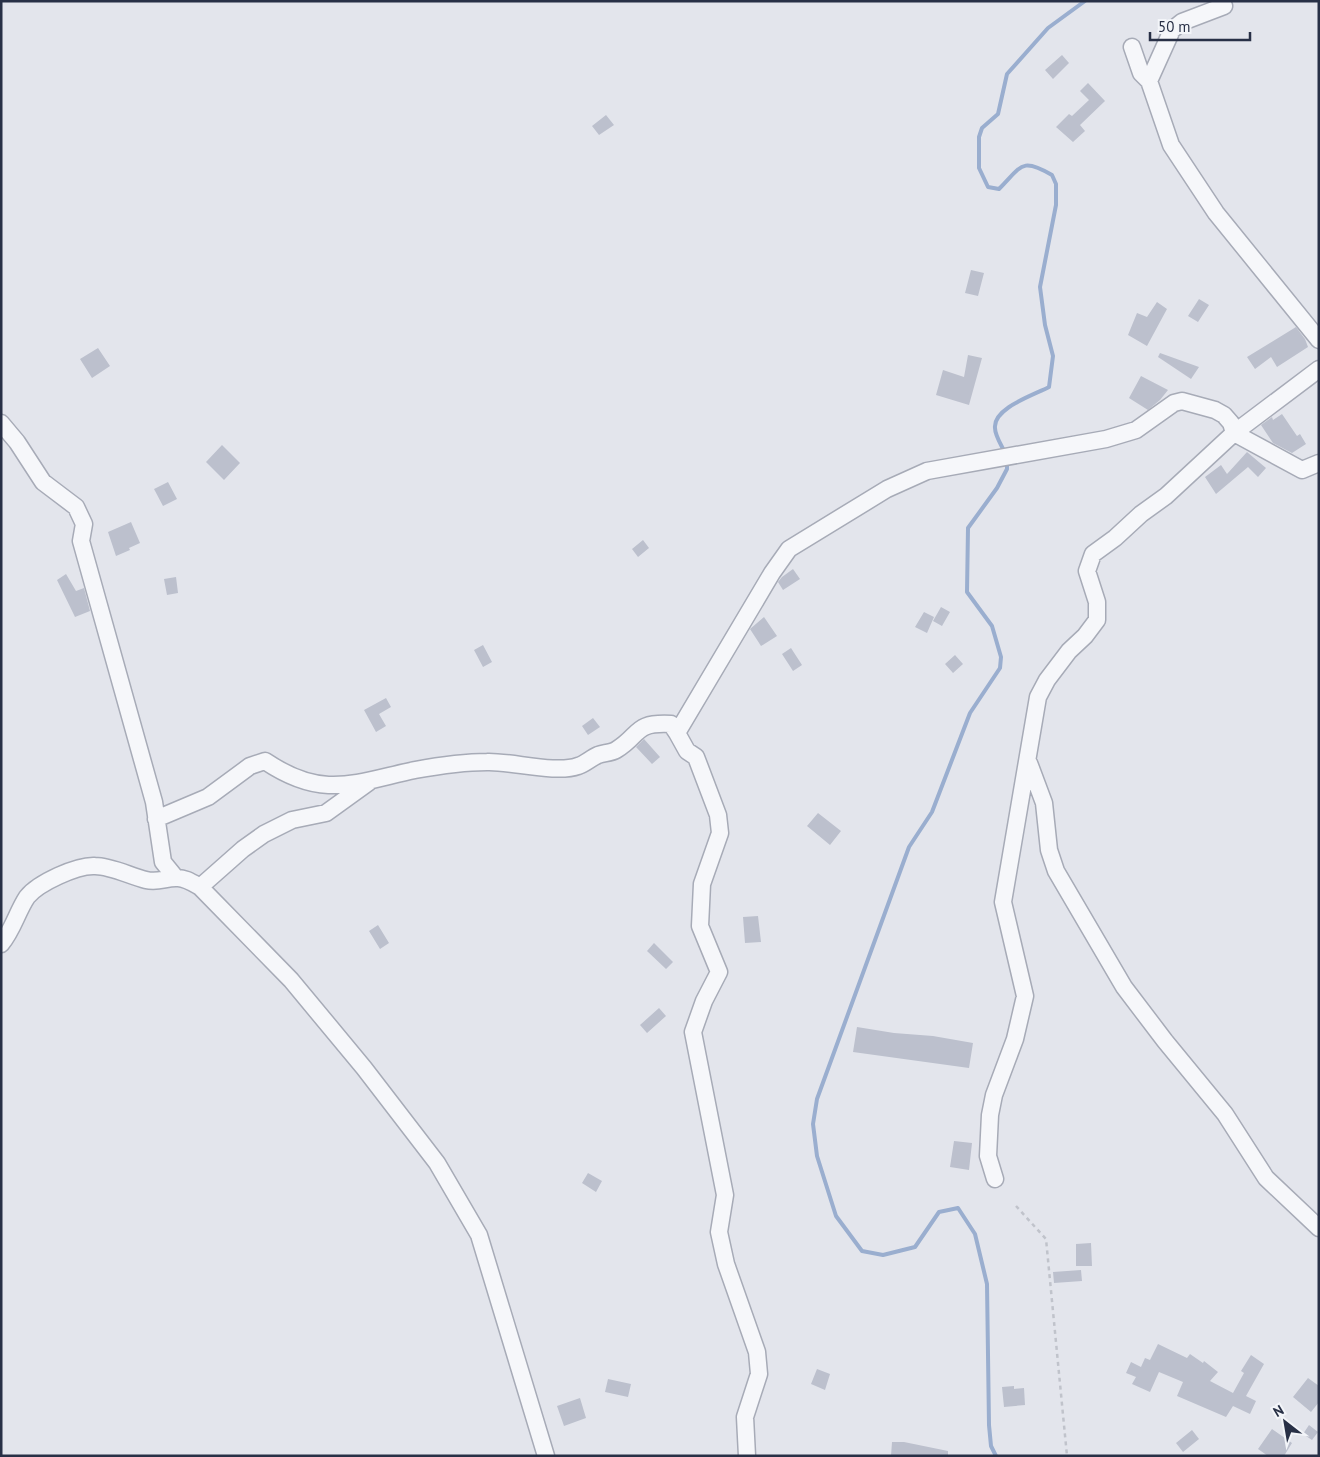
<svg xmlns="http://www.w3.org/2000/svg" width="1320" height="1457" font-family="'PT Sans',sans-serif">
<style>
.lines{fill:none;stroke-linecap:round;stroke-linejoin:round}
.stream{stroke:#9aaecf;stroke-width:4}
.building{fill:#bcc0cd}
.street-casing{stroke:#a7abb7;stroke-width:19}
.path{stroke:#c0c3cb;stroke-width:2.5;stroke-dasharray:4 4;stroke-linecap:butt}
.street{stroke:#f6f7fa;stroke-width:16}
</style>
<rect width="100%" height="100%" fill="#e3e5ec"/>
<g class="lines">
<path class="stream" d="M1005,453C1002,446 995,436 995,428C993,408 1034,395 1049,387L1053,356L1045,325L1040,287L1056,205V184L1052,175C1021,157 1022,166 999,189L988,187L979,168V137L982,128L998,114L1007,74L1048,28L1085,1
M996,1456L991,1446L989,1425L987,1284L975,1234L958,1208L939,1212L915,1247L883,1255L862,1251L836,1216L817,1156L813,1124L817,1099L909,847L932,812L970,713L1000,668L1001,657L992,626L967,592L968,528L997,488L1007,469V460"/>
</g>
<path class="building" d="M1062,55L1069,63L1053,79L1045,70Z
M1088,83L1105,101L1080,125L1085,131L1073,142L1056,127L1069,114L1072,116L1089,100L1080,91Z
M606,115L614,125L599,135L592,126Z
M971,270L984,273L978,296L965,293Z
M1199,299L1209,305L1198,322L1188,316Z
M1157,302L1167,309L1147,346L1128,335L1137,313L1147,317Z
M1296,327L1305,339L1308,347L1277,367L1271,357L1255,369L1247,357Z
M98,348L110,366L92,378L80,359Z
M1160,353L1199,367L1191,379L1158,357Z
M968,355L982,358L969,405L936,395L943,370L964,377Z
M1141,376L1168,390L1160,400L1148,410L1129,398Z
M1282,414L1297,436L1300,434L1306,444L1292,453L1273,443L1261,425L1272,417L1273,420Z
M222,445L240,463L224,480L206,462Z
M1247,452L1266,468L1258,477L1248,467L1216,494L1205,477L1221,465L1227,474Z
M168,482L177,499L163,506L154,489Z
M131,522L140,543L129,548L130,550L116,556L108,532Z
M643,540L649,548L638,557L632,549Z
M793,569L800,579L783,590L778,582L782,577Z
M66,574L76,591L84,588L90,611L75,617L57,580Z
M176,577L178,593L167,595L164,579Z
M941,607L950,612L942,626L933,621Z
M924,612L934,617L927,633L915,627Z
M764,617L777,636L761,646L750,629Z
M483,645L492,662L483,667L474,650Z
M791,648L802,665L793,671L782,654Z
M955,655L963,664L953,673L945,664Z
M386,698L391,707L379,714L386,726L376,732L364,710Z
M593,718L600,727L588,735L582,726Z
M644,739L660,757L652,764L636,747Z
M818,813L841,831L830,845L807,826Z
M758,916L761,942L745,943L743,917Z
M378,925L389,943L380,949L369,931Z
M654,943L673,962L666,969L647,951Z
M659,1008L666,1016L647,1033L640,1025Z
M857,1027L894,1033L933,1036L973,1043L969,1068L853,1052Z
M954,1141L972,1143L969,1170L950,1167Z
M588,1173L602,1181L596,1192L582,1183Z
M1091,1243L1092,1266H1076V1244Z
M1081,1270L1082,1281L1054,1283L1053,1272Z
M1158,1344L1187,1358L1190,1354L1203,1363L1204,1361L1218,1372L1210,1381L1233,1393L1244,1373L1241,1371L1251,1355L1264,1364L1246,1396L1256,1401L1250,1414L1233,1406L1226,1417L1177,1396L1183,1382L1159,1372L1150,1392L1132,1384L1136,1377L1126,1373L1131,1362L1141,1367L1145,1358L1150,1360Z
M817,1369L830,1374L825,1390L811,1384Z
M1308,1378L1319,1386V1402L1311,1412L1293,1397Z
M608,1379L631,1384L628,1397L605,1392Z
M1014,1386V1389L1024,1388L1025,1405L1004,1407L1002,1387Z
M580,1398L586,1418L564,1426L557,1406Z
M1309,1425L1318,1432L1312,1440L1303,1434Z
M1272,1429L1292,1443L1284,1456H1268L1258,1449Z
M1192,1430L1199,1439L1183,1452L1176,1443Z
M892,1442H904L948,1451V1456H891Z"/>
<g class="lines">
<g class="street-casing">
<path id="street" d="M1132,47L1141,73L1149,81L1171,145L1216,213L1319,340
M1149,81L1172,30L1182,22L1224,6
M1,423L17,442L43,482L76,507L84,524L81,541L154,802L163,862L176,878
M1029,763L1044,803L1049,850L1056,871L1124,987L1165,1041L1225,1114L1266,1178L1319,1228
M156,819L208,797L250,766L265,761C323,800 354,783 415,770C437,766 463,762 487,762C511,761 556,774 578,766C585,764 591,758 598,755C603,753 611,753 616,750C641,735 633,722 671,724L677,733
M200,887L243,849L264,834L292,820L326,813L369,782
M1,944C13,930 17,912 27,897C38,883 77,865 95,866C111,866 130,876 146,880C158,883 165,878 176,878C184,877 193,883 200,887L291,980L364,1068L437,1163L479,1235L546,1456
M995,1179L988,1156L990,1115L994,1095L1015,1039L1025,996L1003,902L1038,697L1047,680L1069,651L1085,636L1097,620V602L1087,571L1093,554L1115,538L1141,514L1166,496L1234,433L1319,369
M747,1456L745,1417L759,1374L757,1352L726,1264L719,1232L725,1195L693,1032L704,1001L719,972L700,926L702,884L720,833L718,815L696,757L687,751L677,733L772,573L789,549L887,489L927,471L1106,439L1136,430L1174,403L1182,401L1215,410L1224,415L1231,423L1234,433L1302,470L1319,463"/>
</g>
<path class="path" d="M1016,1206L1046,1239L1067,1456"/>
<use href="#street" class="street"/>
</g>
<rect width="1320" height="1457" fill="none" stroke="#283046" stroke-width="5"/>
<g transform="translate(1285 1422) rotate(329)" stroke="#f3f5f9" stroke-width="4" paint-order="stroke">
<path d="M0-4L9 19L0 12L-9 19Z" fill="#283046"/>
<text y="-8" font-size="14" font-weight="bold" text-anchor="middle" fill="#283046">N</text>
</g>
<path d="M1150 32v8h100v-8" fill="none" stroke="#283046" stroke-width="2.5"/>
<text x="1158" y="32" font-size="15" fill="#283046" stroke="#f3f5f9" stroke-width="4" paint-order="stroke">50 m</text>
</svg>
